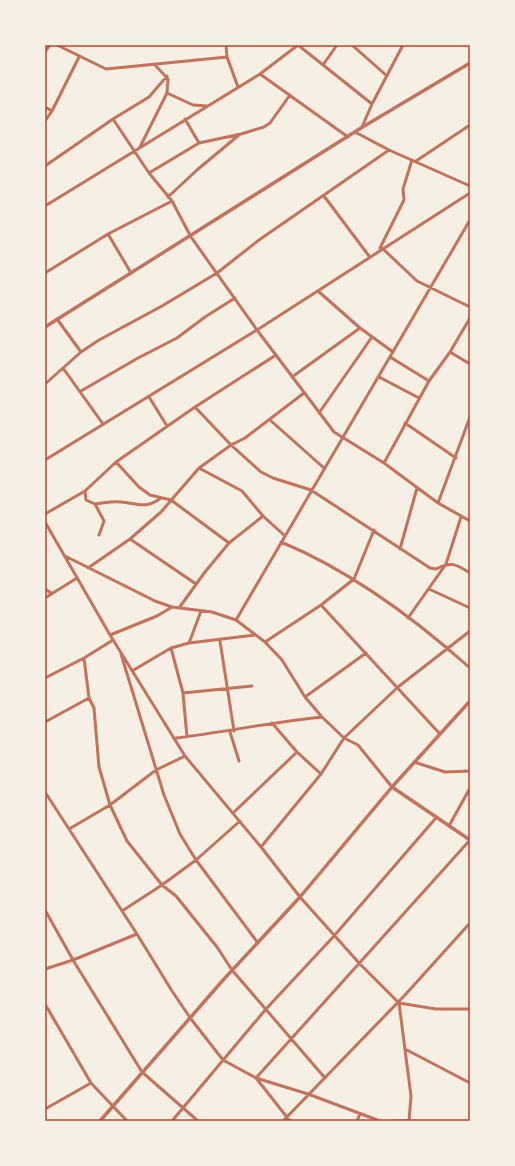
<svg xmlns="http://www.w3.org/2000/svg" width="515" height="1166" font-family="'Sofia Sans Condensed',sans-serif">
<style>
.lines{fill:none;stroke-linecap:round;stroke-linejoin:round}
.minor{stroke:#c5725c;stroke-width:3}
.tertiary{stroke:#c5725c;stroke-width:3.5}
.neatline{fill:none;stroke:#b5482f;stroke-width:1.5}
</style>
<rect width="100%" height="100%" fill="#f6efe4"/>
<g class="lines">
<path class="minor" d="M57,45L106,69L227,57
M226,45L227,57L238,87
M298,45L372,104
M352,45L387,76
M45,52L50,45
M323,65L337,45
M260,74L348,137
M167,93L193,105L207,106
M45,107L52,111
M113,119L149,173L172,201L191,237L257,330L334,432L384,463L438,503L470,521
M185,119L199,143
M45,121L52,111L79,57
M362,127L372,104L403,45
M355,132L389,150L470,186
M140,147L167,93L168,79L155,65
M416,161L470,125
M45,166L113,119L149,97L167,76
M149,173L199,143L241,134L264,127L270,123L290,95
M324,196L369,256
M168,197L197,170L239,135
M45,206L260,74L298,45
M108,234L131,273
M380,248L404,200L403,189L412,160
M382,248L417,281L470,307
M45,273L108,234L172,201
M318,291L360,328L393,352
M57,319L81,352
M450,352L470,364
M390,357L429,381
M63,368L103,424
M292,377L360,328
M379,377L419,398
M45,384L81,352L99,340L162,306L217,273L259,240L389,150
M81,391L138,358L177,338L205,317L235,298
M149,397L167,426
M195,407L231,445L261,472L273,478L311,490L430,568L436,569C451,561 456,564 470,573
M319,413L372,337
M270,420L324,468
M405,423L456,458
M45,460L257,330L470,193
M116,462L139,487L150,495L171,500L229,543
M384,463L429,381L450,352L470,318
M199,468L242,491L263,516L285,536
M85,491L86,500L95,504L104,521L99,535
M438,503L470,417
M95,504C104,503 113,501 121,502C139,504 146,509 161,498
M45,514L85,491L116,462L195,407L276,355
M45,522L110,635L185,756L261,847L300,897L359,963L399,1003L411,1096L409,1121H394
M130,539L196,584
M281,542C351,571 414,618 470,668
M400,549L417,488
M65,556L155,601L172,607L212,612L236,620L265,642L282,660L305,697L322,717L344,738L358,745L392,787
M88,568L130,539L161,512L199,468L231,445L245,438L304,393
M45,589L51,593
M429,589L470,608
M45,598L77,578
M321,605L440,734
M179,608L205,572L229,543L263,516
M408,618L446,564L461,517
M236,620L470,220
M110,635L157,616L172,607
M220,641L234,731
M265,642L321,605L354,579L374,530
M189,643L201,611
M171,648L183,693L252,686
M121,654L164,795L180,834L196,860L258,943
M132,671L171,648L189,643L255,635
M45,678L84,658L113,640
M183,693L187,737
M305,697L366,653
M89,698L94,708L99,767L110,805L127,841L162,885L176,896L217,947L232,970L325,1078
M45,722L89,698L84,658
M272,723L297,752L321,774
M230,732L239,761
M176,738C225,732 273,722 322,717
M414,762L445,772L470,771
M45,792L137,934L172,991L191,1019L223,1060L256,1078L308,1094L380,1121
M233,813L297,752
M449,826L470,788
M69,829L110,805L156,770L185,756
M261,847L321,774L344,738L398,687L470,631
M45,910L73,960L142,1072L198,1121
M122,911L162,885L196,860L240,821
M45,969L73,960L137,934
M399,1003L436,1009H470
M45,1004L91,1083L127,1121
M405,1049L470,1083
M45,1109L91,1083
M172,1121L266,1009L334,936L435,819
M283,1121L405,995L470,923
M290,1121L256,1078L470,840
M357,1121L360,1114"/>
<path class="tertiary" d="M45,327L361,128L470,63
M392,787L470,840
M100,1121L224,979L300,897L392,787L470,701"/>
</g>
<rect width="515" height="1166" fill="none" stroke="#f6efe4" stroke-width="92"/>
<rect x="46" y="46" width="423" height="1074" class="neatline"/>
</svg>
